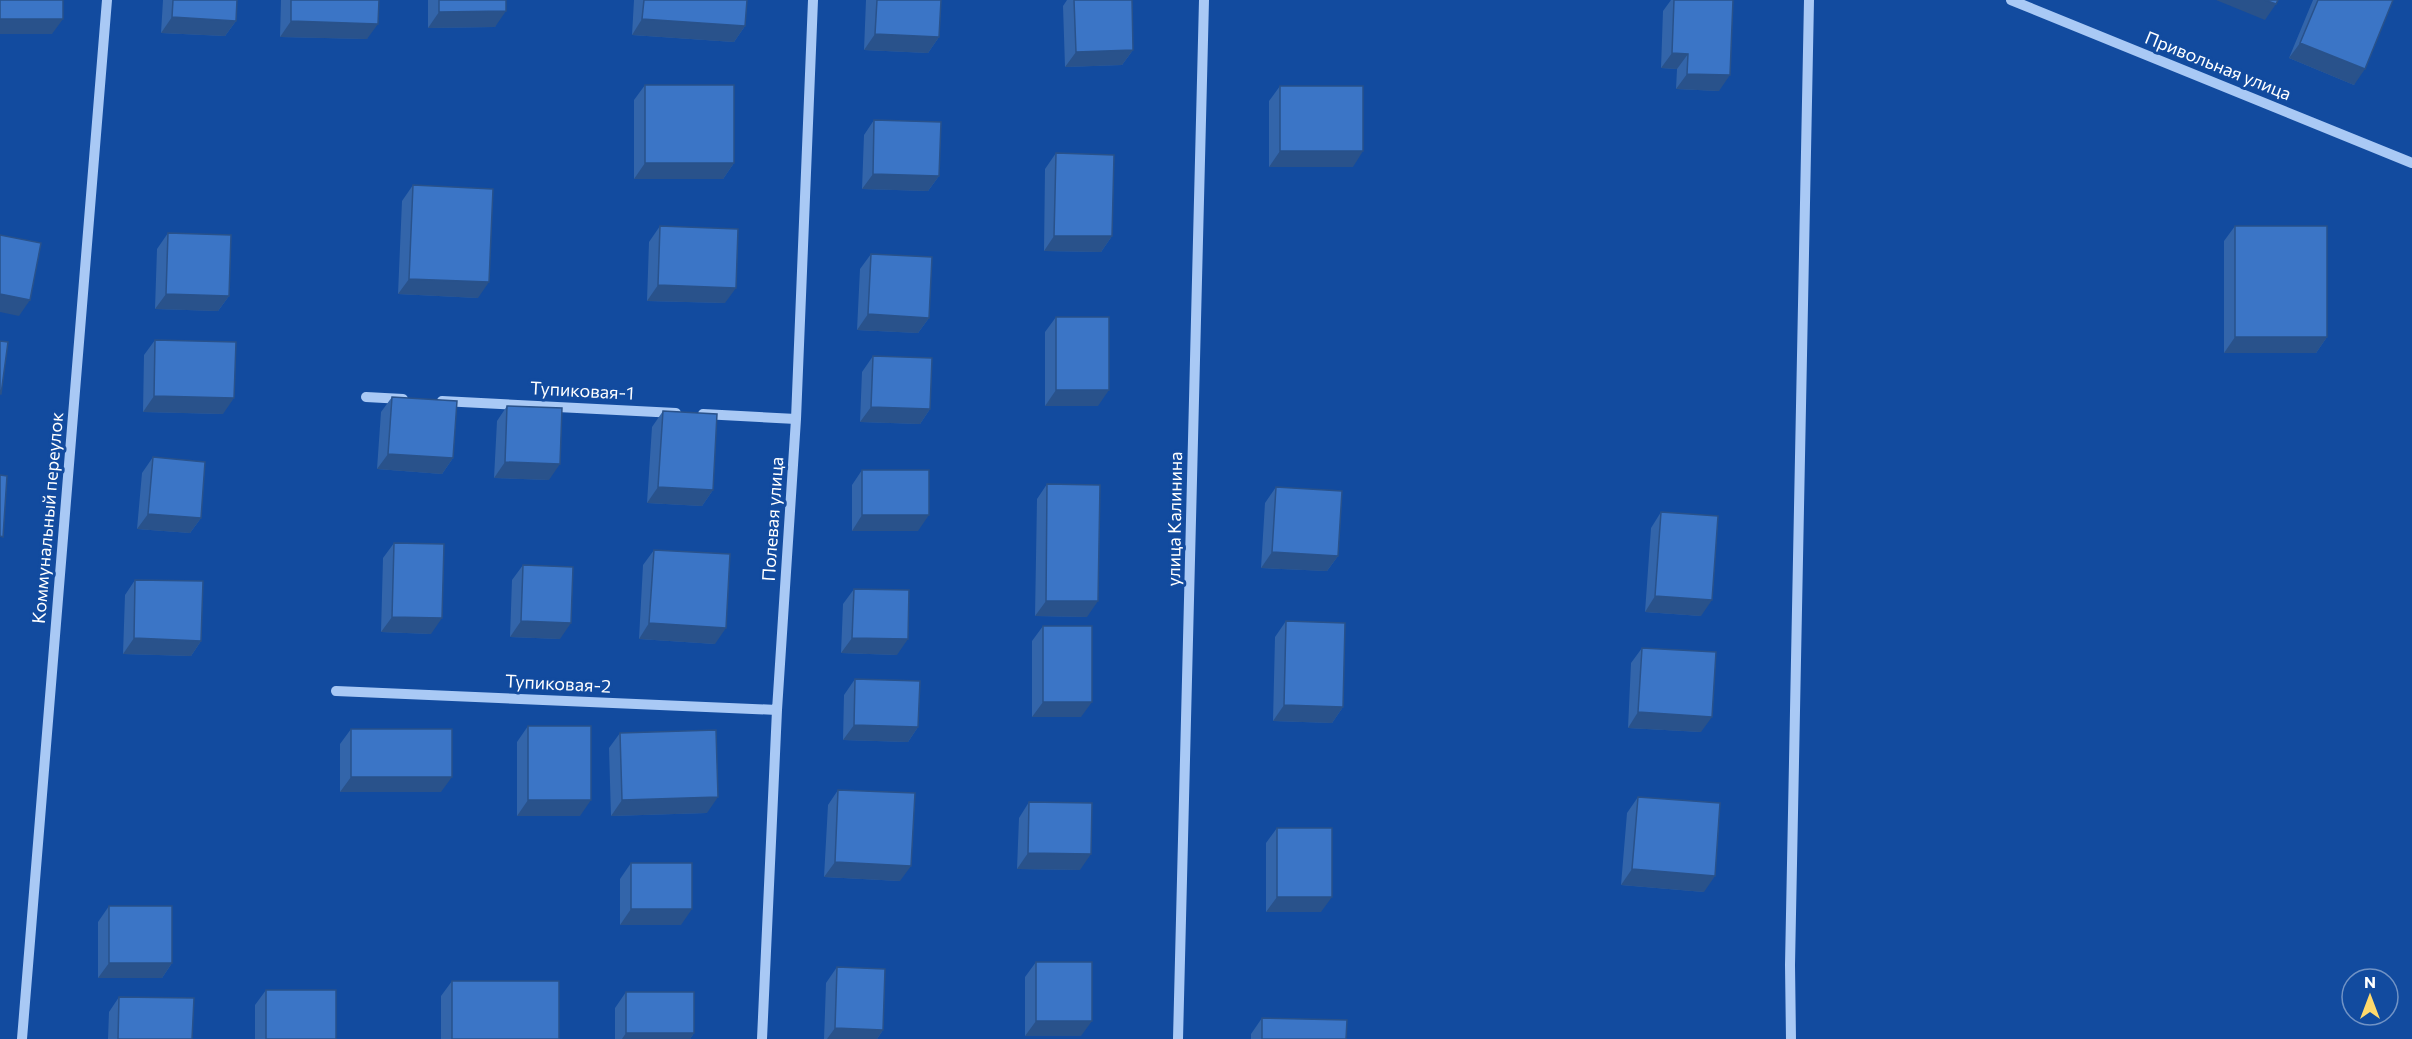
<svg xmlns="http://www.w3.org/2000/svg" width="2412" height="1039" font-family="Commissioner,sans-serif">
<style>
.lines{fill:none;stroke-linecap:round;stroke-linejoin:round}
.minor{stroke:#a9c9f5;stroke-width:10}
.wall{fill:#3365aa}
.shaded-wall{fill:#29528b}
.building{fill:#3b75c6;stroke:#29528b;stroke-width:1.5}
.labels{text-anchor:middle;stroke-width:6;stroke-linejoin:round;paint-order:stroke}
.street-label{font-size:18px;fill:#fff;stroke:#124b9f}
</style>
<rect width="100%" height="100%" fill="#124b9f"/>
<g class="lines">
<path class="minor" d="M2011,0L2412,163
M366,397L403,399
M442,401L676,413
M703,414L796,419
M336,691L777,710
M22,1039L107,0
M762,1039L777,710L796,419L813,0
M1178,1039L1204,0
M1791,1039L1790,965L1809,0"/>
</g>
<path class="wall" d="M163,0H237L236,21L225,36L161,33Z
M281,0H379L367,39L280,37Z
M428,0H506L495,27L428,28Z
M634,0H747L745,26L734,42L632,35Z
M866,0H941L939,37L928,53L864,50Z
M1067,0H1132L1133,50L1122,65L1065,67L1063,6Z
M1671,0H1733L1719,91L1676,89L1677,69L1661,68L1663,11Z
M2313,0H2393L2354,85L2289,58Z
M645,85L734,163L723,179H634V100Z
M1280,86L1353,167H1269V101Z
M874,120L939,176L928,191L862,189L864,135Z
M1056,153L1112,236L1101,252L1044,251L1045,169Z
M413,185L478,298L398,294L402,201Z
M660,226L725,303L647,301L649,242Z
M2235,226L2327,337L2316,353H2224V241Z
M168,233L229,296L218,311L155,309L157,249Z
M871,254L929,318L918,333L857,330L860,269Z
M1056,317L1098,406H1045V332Z
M155,340L223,414L143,412L144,355Z
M873,356L930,409L920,424L860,422L862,372Z
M392,397L453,458L442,474L377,469L381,412Z
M507,406L549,480L494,478L497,421Z
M663,411L713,490L702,506L647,503L652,427Z
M153,457L201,518L190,533L137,529L142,473Z
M862,470L918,531H852V485Z
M1047,484L1087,617L1035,616L1037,499Z
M1276,487L1338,556L1327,571L1261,568L1265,503Z
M1661,512L1701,616L1645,612L1651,528Z
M394,543L431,634L381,632L383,558Z
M654,550L715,644L639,639L643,565Z
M523,565L560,639L510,637L512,580Z
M135,580L201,641L191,656L123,654L125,595Z
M854,589L897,655L841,653L843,604Z
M1286,621L1343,707L1332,723L1273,721L1275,637Z
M1043,626L1081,717H1032V641Z
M1642,648L1701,732L1628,728L1631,663Z
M855,679L918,727L908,742L843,740L844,695Z
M528,726L580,816H517V742Z
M351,729L441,792H340V744Z
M620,733L707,813L611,816L609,748Z
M838,790L900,881L824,877L828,805Z
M1638,797L1704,892L1621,885L1627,813Z
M1029,802L1080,870L1017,869L1019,818Z
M1277,828L1321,912H1266V843Z
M631,863L681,925H620V879Z
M109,906L172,963L162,978H98V922Z
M1036,962L1081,1036H1025V977Z
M837,967L883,1030L877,1039H824L826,983Z
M452,981L559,1039H441V996Z
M266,990L336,1039H255V1005Z
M626,992L694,1033L690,1039H615V1008Z
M119,997L192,1039H108L109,1012Z
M1262,1018L1346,1039H1251V1034Z"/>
<path class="shaded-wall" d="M2216,0H2265L2276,4L2265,20Z
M506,11L495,27L428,28L439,12Z
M172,17L236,21L225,36L161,33Z
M0,19H63L52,34H0Z
M642,19L745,26L734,42L632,35Z
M291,21L378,24L367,39L280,37Z
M875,34L939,37L928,53L864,50Z
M2300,43L2365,69L2354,85L2289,58Z
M1133,50L1122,65L1065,67L1076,52Z
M1672,53L1688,54L1677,69L1661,68Z
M1687,74L1730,75L1719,91L1676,89Z
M1280,151H1363L1353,167H1269Z
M645,163H734L723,179H634Z
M873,174L939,176L928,191L862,189Z
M1054,236H1112L1101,252L1044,251Z
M409,279L489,282L478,298L398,294Z
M658,285L736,288L725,303L647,301Z
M0,294L30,300L19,316L0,312Z
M166,294L229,296L218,311L155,309Z
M868,314L929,318L918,333L857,330Z
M2235,337H2327L2316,353H2224Z
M1056,390H1109L1098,406H1045Z
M154,396L234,398L223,414L143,412Z
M871,407L930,409L920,424L860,422Z
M388,454L453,458L442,474L377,469Z
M505,462L560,464L549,480L494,478Z
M658,487L713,490L702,506L647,503Z
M148,514L201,518L190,533L137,529Z
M862,515H929L918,531H852Z
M1272,552L1338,556L1327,571L1261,568Z
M1655,596L1712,600L1701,616L1645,612Z
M1046,601H1098L1087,617L1035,616Z
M392,617L442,618L431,634L381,632Z
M521,621L571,623L560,639L510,637Z
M649,623L726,628L715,644L639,639Z
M134,638L201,641L191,656L123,654Z
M852,638L908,639L897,655L841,653Z
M1043,702H1092L1081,717H1032Z
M1284,705L1343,707L1332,723L1273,721Z
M1638,712L1712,717L1701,732L1628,728Z
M854,725L918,727L908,742L843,740Z
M351,777H452L441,792H340Z
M718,797L707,813L611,816L622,800Z
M528,800H591L580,816H517Z
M1028,853L1091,854L1080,870L1017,869Z
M835,862L911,866L900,881L824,877Z
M1632,869L1715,876L1704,892L1621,885Z
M1277,897H1332L1321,912H1266Z
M631,909H692L681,925H620Z
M109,963H172L162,978H98Z
M1036,1021H1092L1081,1036H1025Z
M835,1028L883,1030L877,1039H827Z
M626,1033H694L690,1039H622Z"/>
<path class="building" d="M0,0H63V19H0Z
M173,0H237L236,21L172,17Z
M291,0H379L378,24L291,21Z
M439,0H506V11L439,12Z
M644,0H747L745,26L642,19Z
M877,0H941L939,37L875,34Z
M1074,0H1132L1133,50L1076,52Z
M1674,0H1733L1730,75L1687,74L1688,54L1672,53Z
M2265,0H2278L2276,4Z
M2318,0H2393L2365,69L2300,43Z
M645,85H734V163H645Z
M1280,86H1363V151H1280Z
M874,120L941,122L939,176L873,174Z
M1056,153L1114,155L1112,236H1054Z
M413,185L493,189L489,282L409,279Z
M660,226L738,229L736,288L658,285Z
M2235,226H2327V337H2235Z
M168,233L231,235L229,296L166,294Z
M0,235L41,243L30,300L0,294Z
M871,254L932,257L929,318L868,314Z
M1056,317H1109V390H1056Z
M155,340L236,342L234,398L154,396Z
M0,341L8,342L1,394H0Z
M873,356L932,358L930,409L871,407Z
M392,397L457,401L453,458L388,454Z
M507,406L562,408L560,464L505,462Z
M663,411L717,414L713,490L658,487Z
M153,457L205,462L201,518L148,514Z
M862,470H929V515H862Z
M0,475L7,476L3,537L0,536Z
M1047,484L1100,485L1098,601H1046Z
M1276,487L1342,491L1338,556L1272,552Z
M1661,512L1718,516L1712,600L1655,596Z
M394,543L444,544L442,618L392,617Z
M654,550L730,554L726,628L649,623Z
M523,565L573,567L571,623L521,621Z
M135,580L203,581L201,641L134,638Z
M854,589L909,590L908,639L852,638Z
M1286,621L1345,623L1343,707L1284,705Z
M1043,626H1092V702H1043Z
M1642,648L1716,652L1712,717L1638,712Z
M855,679L920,681L918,727L854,725Z
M528,726H591V800H528Z
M351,729H452V777H351Z
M716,730L718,797L622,800L620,733Z
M838,790L915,793L911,866L835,862Z
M1638,797L1720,803L1715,876L1632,869Z
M1029,802L1092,803L1091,854L1028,853Z
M1277,828H1332V897H1277Z
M631,863H692V909H631Z
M109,906H172V963H109Z
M1036,962H1092V1021H1036Z
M837,967L885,969L883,1030L835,1028Z
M452,981H559V1039H452Z
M266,990H336V1039H266Z
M626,992H694V1033H626Z
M119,997L194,998L192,1039H118Z
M1262,1018L1347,1020L1346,1039H1262Z"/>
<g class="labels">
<g class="street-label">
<text transform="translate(2218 66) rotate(22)" y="6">Привольная улица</text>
<text transform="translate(582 391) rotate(3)" y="6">Тупиковая-1</text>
<text transform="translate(48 518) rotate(-85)" y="6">Коммунальный переулок</text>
<text transform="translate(773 519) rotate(-86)" y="6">Полевая улица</text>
<text transform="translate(1175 519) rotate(-89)" y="6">улица Калинина</text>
<text transform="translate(558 684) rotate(3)" y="6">Тупиковая-2</text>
</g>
</g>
<g transform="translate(2370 997)"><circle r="28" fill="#124b9f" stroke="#7193c5" stroke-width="1.5"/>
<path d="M0-4.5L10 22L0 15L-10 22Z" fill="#ffd96c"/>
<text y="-9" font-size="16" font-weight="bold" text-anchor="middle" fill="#ffffff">N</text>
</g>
</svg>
